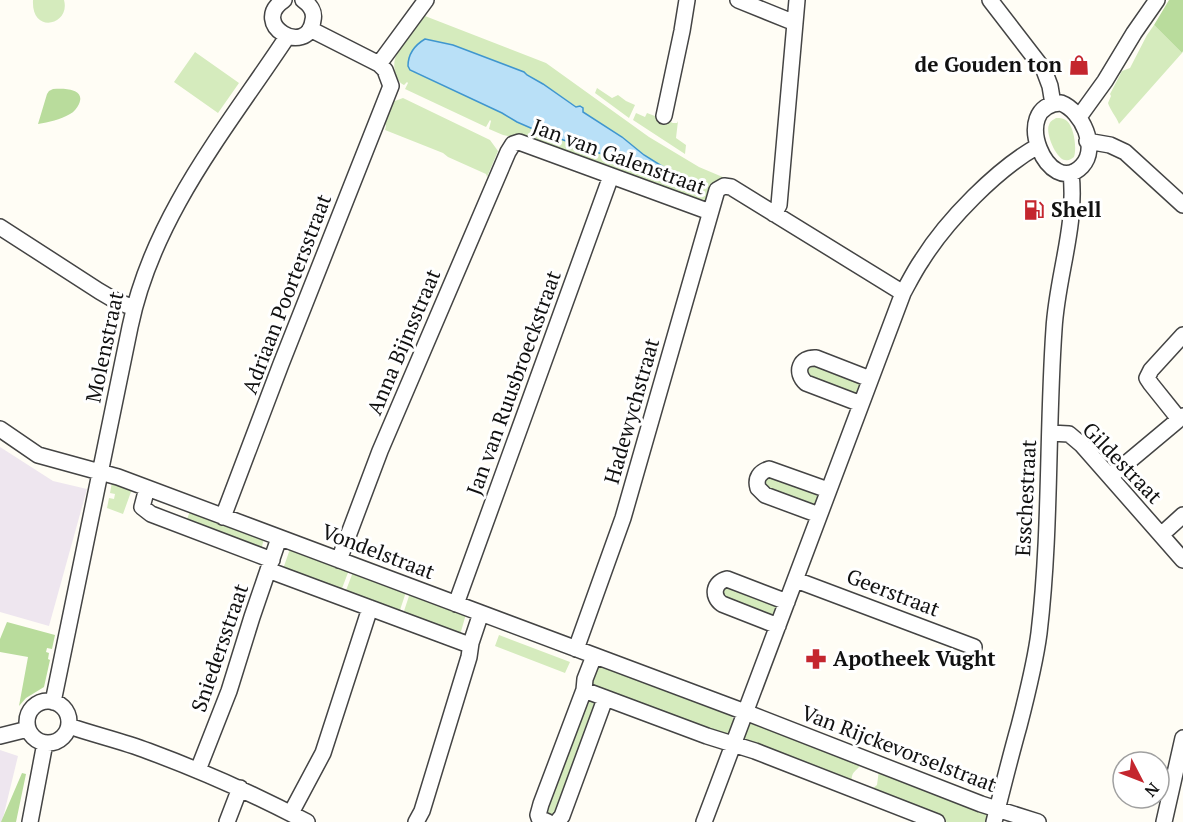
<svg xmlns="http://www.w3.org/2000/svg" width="1183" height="822" font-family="'PT Serif',serif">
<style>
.industrial{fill:#eee6ef}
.green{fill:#d5ebbd;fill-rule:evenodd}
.forest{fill:#b9dc9c}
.water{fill:#b9e0f7;stroke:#3f96cf;stroke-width:1.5}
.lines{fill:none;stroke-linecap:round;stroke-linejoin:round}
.minor-casing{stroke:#444;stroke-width:18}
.minor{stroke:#fff;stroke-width:15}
.labels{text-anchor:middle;stroke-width:6;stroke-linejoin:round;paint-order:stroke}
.poi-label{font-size:21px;font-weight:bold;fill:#111;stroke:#fff;text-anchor:start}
.street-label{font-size:21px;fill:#111;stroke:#fff}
</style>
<rect width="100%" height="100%" fill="#fffdf5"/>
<path class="industrial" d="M0,447L53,481L87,489L49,626L0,612Z
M0,750L18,756L2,822H0Z"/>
<path class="green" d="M33,0H64C71,25 31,35 33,0Z
M425,16L546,63L649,137L699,167L725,178L731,182L702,203L513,137L503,135L489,129L491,121L490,120L486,127L405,89L408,83L407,82L404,85C395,81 392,65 396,56C401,45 418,26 425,16ZM425,40L453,45L524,72L527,75L543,84L577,107L580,106L583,112L622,137L644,156L684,178L682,183L625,160L613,158L533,129L517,122L502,113L411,70L408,66Z
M1154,25L1182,53L1119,124C1116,116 1110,110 1108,103L1111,96L1110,94L1122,71L1130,68L1147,35Z
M195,52L239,83L218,113L174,82Z
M597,88L612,98L618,95L626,101L635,105L629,118L595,93Z
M403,98L490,140L498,151L487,177L486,174L448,157L443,153L385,130L386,126L384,122L392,102Z
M636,113L645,117L647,113L673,123H677L678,121L676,138L686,145L685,154L633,120Z
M1056,118C1061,118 1063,118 1067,121C1074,127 1077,148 1074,157C1071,159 1069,161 1065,160C1056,159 1045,132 1049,125C1050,121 1053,120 1056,118Z
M808,363L860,383C861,388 859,392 855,395L809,380L804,369Z
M766,474L818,494V500L812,506L764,490L763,477Z
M112,482L132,489L123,514L107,508L109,498L114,499L115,494L110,493Z
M190,511L264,539L261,550L186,522Z
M290,549L349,570L341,591L283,569Z
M353,572L406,592L399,613L345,593Z
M725,584L777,604C777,609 776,614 772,616L726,602L721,591Z
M410,593L466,614L460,635L403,614Z
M499,635L570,662L565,673L495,646Z
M604,666L731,714L734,721L731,732L726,736L594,688L592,684L594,671L599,667Z
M584,699L597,700L563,804L552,815L549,814L545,806Z
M752,722L861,763C858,772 850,770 852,783L745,741C743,734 746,725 752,722Z
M879,770L988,813L986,822H947L871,792L872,789L877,785Z"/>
<path class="forest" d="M1169,0H1183V51L1182,53L1154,25Z
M53,89C63,88 86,88 79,104C77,108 74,112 70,114C60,120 49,122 38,124L47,94L49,91Z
M7,622L55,635L52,649L47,648L46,652L49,653L48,659L50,660L44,687L26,698L19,706L28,657L0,652V639Z
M22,773L26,774L16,822H1Z"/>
<path class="water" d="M425,39L453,45L524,72L527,75L543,84L576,107L580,106L583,108V112L622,137L644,155L673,173L685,178L682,183L625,160L613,158L533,129L517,122L502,113L410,70L408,66C408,54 415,45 425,39Z"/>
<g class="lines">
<g class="minor-casing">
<path id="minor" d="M284,0C248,24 308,59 313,20C315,12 310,5 303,0
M738,0L795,23
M990,0L1044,70L1050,86L1053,104
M379,64L426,0
M1061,103C1082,111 1099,148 1082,166C1049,201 1008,105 1061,103Z
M664,116L682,31L687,0
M1079,117L1105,81L1134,33L1157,0
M1087,141L1110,145L1125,152L1183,205
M774,214L779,205L797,0
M0,227L99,291L116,301L134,308
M861,404L806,383C794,372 800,357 816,358L870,379
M1179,419L1151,384L1147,378L1151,370L1183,335
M0,429L38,455L118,477L745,712L981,804L1038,822
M1050,433L1069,434L1082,445L1183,560
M1110,477L1183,416
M147,488L142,507L151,514L272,560
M819,515L765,495L758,488C755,478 760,472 769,469L828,490
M223,517L281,364L391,86L385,70L379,64L310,29
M1161,535L1183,515
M339,560L380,451L508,152L513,144L519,142L710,212
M268,570L464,643H471
M796,580L974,647
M456,604L611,176
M778,626L722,604C711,596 714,582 727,579L787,602
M576,649L623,518L717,190L724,186L731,187L903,293
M594,656L585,679L584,690L707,736L755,751L937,822
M27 722a21 21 0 1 1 42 0a21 21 0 1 1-42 0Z
M53,702L130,327C153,216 226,129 287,37
M69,726C95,735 122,741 148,751C202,771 256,795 307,822
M0,736L28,729
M198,770L229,691L252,617L279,538
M291,813L323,753L370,608
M30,822L45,743
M227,822L240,788
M416,822L422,811L469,657L471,643L481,613
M548,822L539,818L538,815L541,804L584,690
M557,822L562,816L605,699
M704,822L903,293C909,282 915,270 922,260C947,220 997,169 1038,146
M994,822C1002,790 1010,758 1019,726C1027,695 1035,664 1039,633C1051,532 1047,430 1054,329C1057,276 1077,227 1071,173
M1164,822L1183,738"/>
</g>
<use href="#minor" class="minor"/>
</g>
<defs>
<g id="shop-bare" transform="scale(1.62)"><path d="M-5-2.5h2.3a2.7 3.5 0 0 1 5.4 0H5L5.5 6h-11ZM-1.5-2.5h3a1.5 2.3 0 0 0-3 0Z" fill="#c4262e" stroke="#fff" stroke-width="2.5" paint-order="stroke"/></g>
<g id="fuel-bare" transform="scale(1.62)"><path d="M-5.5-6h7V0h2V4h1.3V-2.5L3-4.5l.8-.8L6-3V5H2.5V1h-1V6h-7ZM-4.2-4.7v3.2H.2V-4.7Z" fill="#c4262e" stroke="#fff" stroke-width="2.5" paint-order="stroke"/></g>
<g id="pharmacy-bare" transform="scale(1.62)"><path d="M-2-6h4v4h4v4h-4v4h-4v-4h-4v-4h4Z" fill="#c4262e" stroke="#fff" stroke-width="2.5" paint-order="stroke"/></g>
</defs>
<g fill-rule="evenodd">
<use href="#shop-bare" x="1079" y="65"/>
<use href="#fuel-bare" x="1034" y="210"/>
<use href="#pharmacy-bare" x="816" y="659"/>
</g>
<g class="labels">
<g class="poi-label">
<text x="1062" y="72" text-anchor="end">de Gouden ton</text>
<text x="1051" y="217">Shell</text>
<text x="833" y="666">Apotheek Vught</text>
</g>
<g class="street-label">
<text transform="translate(619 157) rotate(20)" y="7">Jan van Galenstraat</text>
<text transform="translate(287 294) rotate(-69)" y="7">Adriaan Poortersstraat</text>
<text transform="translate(404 342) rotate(-67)" y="7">Anna Bijnsstraat</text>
<text transform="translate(105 347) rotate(-78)" y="7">Molenstraat</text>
<text transform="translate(514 383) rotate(-70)" y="7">Jan van Ruusbroeckstraat</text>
<text transform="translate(632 411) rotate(-74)" y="7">Hadewychstraat</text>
<text transform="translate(1122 463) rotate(46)" y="7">Gildestraat</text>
<text transform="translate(1026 498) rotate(-87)" y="7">Esschestraat</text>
<text transform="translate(378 552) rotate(21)" y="7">Vondelstraat</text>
<text transform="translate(893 593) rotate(21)" y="7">Geerstraat</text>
<text transform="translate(220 648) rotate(-71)" y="7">Sniedersstraat</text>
<text transform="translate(899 749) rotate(21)" y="7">Van Rijckevorselstraat</text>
</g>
</g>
<g transform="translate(1141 780) rotate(132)"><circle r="28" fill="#ffffff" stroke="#a0a0a0" stroke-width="1.5"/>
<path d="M0-4.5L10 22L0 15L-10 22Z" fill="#c4262e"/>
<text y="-9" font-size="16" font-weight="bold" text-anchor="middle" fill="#111111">N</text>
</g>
</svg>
